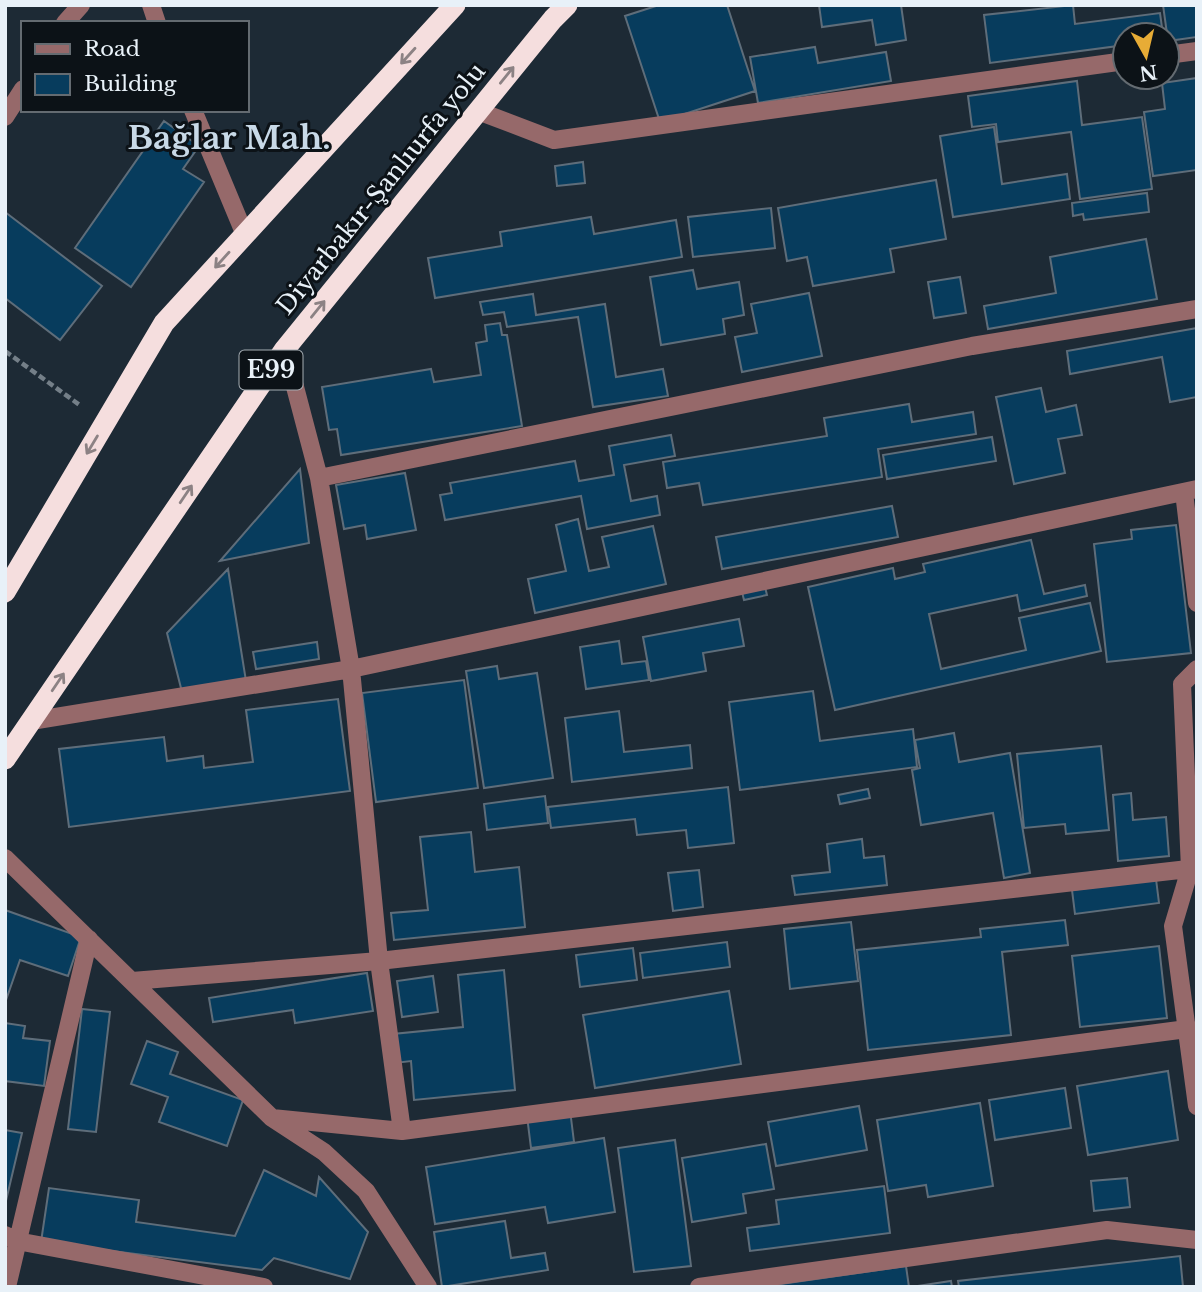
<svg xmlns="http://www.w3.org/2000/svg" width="1202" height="1292" font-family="'Libre Baskerville',serif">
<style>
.building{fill:#073c5d;stroke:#5e6d7a;stroke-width:2}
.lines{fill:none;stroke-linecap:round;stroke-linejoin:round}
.path{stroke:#747f88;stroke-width:4.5;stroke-dasharray:7 3.5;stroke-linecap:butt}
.minor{stroke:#96696a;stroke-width:18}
.highway{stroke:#f5dede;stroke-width:21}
.oneway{stroke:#8c8284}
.labels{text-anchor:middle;stroke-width:6;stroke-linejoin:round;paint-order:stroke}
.shield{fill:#0c1217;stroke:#a6aeb4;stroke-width:2}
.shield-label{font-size:23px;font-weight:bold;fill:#e8f1f8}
.street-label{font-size:24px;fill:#e8f1f8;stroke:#0c1217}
.district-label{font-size:32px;font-weight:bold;fill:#c8d9e7;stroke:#0c1217}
</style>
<rect width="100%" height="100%" fill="#1d2a35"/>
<path class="building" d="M659,5H727L755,91L660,122L625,16Z
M819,5H901L906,40L876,45L872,20L822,27Z
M1073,5L1075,24L1160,13L1163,35H1125V45L990,63L984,15Z
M1163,5H1197V37L1168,41Z
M815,47L818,63L886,52L891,81L758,103L750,57Z
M1197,78V170L1153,176L1144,112L1165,109L1162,83Z
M1077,81L1082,125L1142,117L1152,189L1080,199L1071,132L998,142L996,124L972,127L968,96Z
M164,121L199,146L183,169L204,182L131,287L75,248Z
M994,127L1002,184L1067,174L1070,199L953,217L940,136Z
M583,162L585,183L557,186L555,166Z
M936,180L946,239L890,249L894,272L813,286L807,257L787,261L778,208Z
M1147,193L1149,212L1084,220L1083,214L1073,216L1072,203Z
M771,208L775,248L693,257L688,217Z
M5,212L102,286L60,340L5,298Z
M591,217L594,234L676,220L682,257L435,298L428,258L502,246L500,232Z
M1146,239L1157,299L988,329L984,306L1056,293L1050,257Z
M693,270L697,289L739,282L744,315L723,319L725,334L661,345L650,277Z
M960,277L966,313L934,318L928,282Z
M809,293L822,356L742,372L735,337L757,333L751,304Z
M533,294L536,315L605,304L616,377L663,369L668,396L593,407L578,317L507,327L504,312L483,315L480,302Z
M500,323L502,335H507L522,426L341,455L337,429L329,430L322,387L431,369L434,382L481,375L476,343L487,341L485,325Z
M1197,328V397L1170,402L1162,357L1070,374L1067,351Z
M1041,388L1046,412L1076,405L1082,435L1058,439L1065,473L1014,484L996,397Z
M909,404L912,422L973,412L976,434L878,449L882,477L703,505L699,483L667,488L663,462L827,436L824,418Z
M671,435L675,456L624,465L631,501L657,496L660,515L587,529L581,496L445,520L440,495L452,493L450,483L575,461L579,481L614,475L609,446Z
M992,437L996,461L887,479L883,455Z
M300,469L309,543L220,561Z
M405,473L416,530L367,539L365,525L344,529L336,485Z
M892,506L898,537L722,569L716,537Z
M578,519L589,571L609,567L602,537L653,526L666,584L535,613L528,579L566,571L556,525Z
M1176,525L1191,653L1107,662L1094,544L1132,539L1131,530Z
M1031,540L1044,594L1085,585L1087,596L1020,611L1017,595L929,614L941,669L1026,650L1019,618L1090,603L1101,651L835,710L808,587L893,568L895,579L925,572L923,564Z
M228,569L246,681L182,692L167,633Z
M764,583L767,595L744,600L741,588Z
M739,619L744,646L703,653L706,671L651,681L643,637Z
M619,641L622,664L646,661L649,680L586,689L580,647Z
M317,642L319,659L256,669L253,652Z
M497,666L499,679L537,673L553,778L484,788L466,671Z
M464,680L478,788L376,802L362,693Z
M813,691L820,741L913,729L917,767L740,790L729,702Z
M338,699L350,791L69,827L59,749L164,737L167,761L203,756L204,768L253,762L246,710Z
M619,711L624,752L690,745L692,768L572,782L565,718Z
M954,733L959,762L1010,753L1030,873L1004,878L993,813L921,825L912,770L920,768L915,740Z
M1101,746L1109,830L1066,834L1065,824L1024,828L1017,754Z
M728,787L734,843L688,848L686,830L637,835L635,819L551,828L548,807Z
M868,789L870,798L840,804L838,795Z
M1131,793L1133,820L1166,817L1169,856L1118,861L1113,795Z
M545,796L548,823L487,830L484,804Z
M471,832L475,872L519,867L525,927L394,940L391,913L428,910L420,837Z
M862,839L864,858L884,856L887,885L795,895L792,876L830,872L827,844Z
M699,870L703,907L673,911L668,873Z
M1156,879L1159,903L1075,914L1072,890Z
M5,910L81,937L68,976L20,960L5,1003Z
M1065,920L1068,945L1002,952L1011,1035L868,1050L857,950L981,937L980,929Z
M851,922L858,981L790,989L784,929Z
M727,942L730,967L643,978L640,953Z
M1159,946L1167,1018L1080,1027L1072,956Z
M633,948L637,980L580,987L576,955Z
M504,970L515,1090L414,1100L411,1061L395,1063L393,1034L463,1027L458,975Z
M367,973L373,1011L295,1023L293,1010L213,1022L209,998Z
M433,976L438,1012L402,1017L397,981Z
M729,991L741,1064L595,1088L583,1015Z
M82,1009L110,1012L96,1132L68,1129Z
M5,1023L25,1026L23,1038L50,1041L44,1086L5,1081Z
M147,1041L178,1052L170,1074L243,1100L227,1146L159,1122L168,1097L131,1084Z
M1168,1071L1178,1140L1088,1155L1077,1086Z
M1065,1088L1071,1128L995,1140L989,1100Z
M980,1103L993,1186L928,1197L926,1185L888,1191L877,1120Z
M859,1106L867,1150L776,1166L768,1122Z
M570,1110L574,1142L531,1148L527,1116Z
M5,1130L22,1133L5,1205Z
M604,1138L615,1212L548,1223L545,1207L435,1224L426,1167Z
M675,1140L691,1266L634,1272L618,1148Z
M766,1144L774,1189L743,1194L746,1213L692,1222L682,1158Z
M264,1170L316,1196L319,1177L368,1232L350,1279L274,1258L262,1270L41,1242L49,1188L139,1200L136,1222L235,1236Z
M1127,1178L1130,1207L1094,1211L1091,1181Z
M884,1186L890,1233L750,1251L747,1228L779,1224L776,1200Z
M505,1221L511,1258L545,1253L548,1270L442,1287L434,1232Z
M1180,1256L1183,1287H959L958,1281Z
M906,1266L909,1287H761Z
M951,1281L952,1287H911Z"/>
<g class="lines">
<path class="path" d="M5,351L81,406"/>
<path class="minor" d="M151,5L157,23
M65,23L81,5
M1167,55L1197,51
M193,110L245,235
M478,111L554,140L1125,61
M5,117L23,89
M319,478L972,346L1197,309
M1197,489L351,669L379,961L1197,868
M1184,492L1197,603
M1197,669L1182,684L1190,869L1173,926L1197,1106
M31,721L351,669L319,478L285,349
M5,858L272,1118L324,1152L366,1191L428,1287
M132,981L379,961L402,1131
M272,1118L402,1131L1187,1029L1197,1031
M5,1235L17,1241L264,1287
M7,1287L89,939
M699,1287L1107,1230L1197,1240"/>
<path class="highway" d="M5,592L164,323L455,5
M5,759L285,349L553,19L567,5"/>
</g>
<defs><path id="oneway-shaft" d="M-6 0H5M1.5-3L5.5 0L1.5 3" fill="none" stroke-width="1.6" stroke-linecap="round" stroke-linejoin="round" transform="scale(1.75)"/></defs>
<g class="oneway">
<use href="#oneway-shaft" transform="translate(408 56) rotate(132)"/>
<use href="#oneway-shaft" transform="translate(507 75) rotate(-51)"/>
<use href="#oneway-shaft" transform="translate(222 260) rotate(132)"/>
<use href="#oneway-shaft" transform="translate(318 309) rotate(-51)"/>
<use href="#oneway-shaft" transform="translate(92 445) rotate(121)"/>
<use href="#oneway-shaft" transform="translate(186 494) rotate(-56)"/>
<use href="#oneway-shaft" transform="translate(58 682) rotate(-56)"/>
</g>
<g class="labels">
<rect class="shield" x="239.5" y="350.5" width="63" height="39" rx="5"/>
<g class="shield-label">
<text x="271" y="378">E99</text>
</g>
<g class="street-label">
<text transform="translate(381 189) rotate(-51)" y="8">Diyarbakır-Şanlıurfa yolu</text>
</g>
<g class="district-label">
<text x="229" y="149">Bağlar Mah.</text>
</g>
</g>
<rect width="1202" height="1292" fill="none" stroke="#e8f1f8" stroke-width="14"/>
<rect x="21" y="21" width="228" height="91" fill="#0c1217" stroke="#646b71" stroke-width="2"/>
<rect x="35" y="44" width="35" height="10" fill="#96696a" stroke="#646b71" stroke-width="2"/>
<text x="84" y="56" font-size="21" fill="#e8f1f8">Road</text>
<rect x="35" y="74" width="35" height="21" fill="#073c5d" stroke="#646b71" stroke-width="2"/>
<text x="84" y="91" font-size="21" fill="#e8f1f8">Building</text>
<g transform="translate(1146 56) rotate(172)"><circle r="33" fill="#0c1217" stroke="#646b71" stroke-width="2"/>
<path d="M0-5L12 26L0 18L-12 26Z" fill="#e7ac36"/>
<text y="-10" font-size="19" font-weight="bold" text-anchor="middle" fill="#e8f1f8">N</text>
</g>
</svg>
